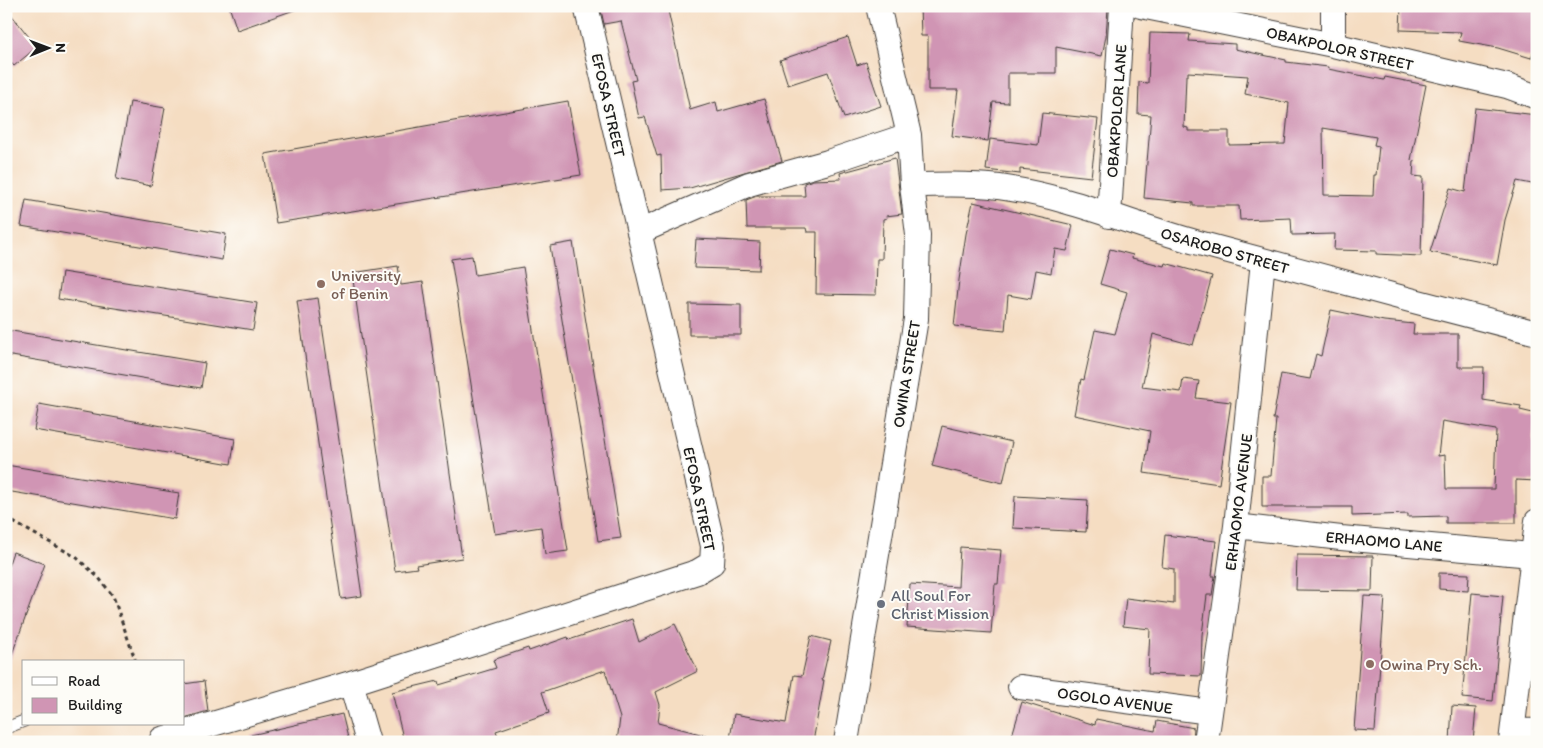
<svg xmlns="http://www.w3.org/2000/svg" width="1543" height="748" font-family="Itim,sans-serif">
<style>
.building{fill:#d095b4;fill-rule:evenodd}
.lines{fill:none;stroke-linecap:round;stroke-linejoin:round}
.lane-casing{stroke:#3d3935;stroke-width:13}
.street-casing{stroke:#3d3935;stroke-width:26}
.path{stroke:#3d3935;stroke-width:3;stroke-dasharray:4 4;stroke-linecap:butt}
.lane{stroke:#fff;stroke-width:11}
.street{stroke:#fff;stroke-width:24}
.education-dot{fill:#8d6e63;stroke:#fdfcf7;stroke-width:2}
.worship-dot{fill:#6b7280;stroke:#fdfcf7;stroke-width:2}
.labels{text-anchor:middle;stroke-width:4;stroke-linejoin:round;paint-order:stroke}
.street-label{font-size:16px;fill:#1c1c1c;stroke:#fdfcf7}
.education-label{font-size:16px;fill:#785e54;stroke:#fdfcf7;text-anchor:start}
.worship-label{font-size:16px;fill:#5b616d;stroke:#fdfcf7;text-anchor:start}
</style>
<rect width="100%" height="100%" fill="#fdfcf7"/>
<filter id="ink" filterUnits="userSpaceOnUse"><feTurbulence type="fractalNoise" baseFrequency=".02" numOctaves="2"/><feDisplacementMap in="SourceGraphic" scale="10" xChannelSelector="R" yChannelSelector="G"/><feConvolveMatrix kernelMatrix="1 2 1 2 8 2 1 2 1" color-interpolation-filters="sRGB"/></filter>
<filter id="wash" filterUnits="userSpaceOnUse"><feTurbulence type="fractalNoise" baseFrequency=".0096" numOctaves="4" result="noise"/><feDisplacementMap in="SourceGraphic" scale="20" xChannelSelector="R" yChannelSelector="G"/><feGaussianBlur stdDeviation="1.12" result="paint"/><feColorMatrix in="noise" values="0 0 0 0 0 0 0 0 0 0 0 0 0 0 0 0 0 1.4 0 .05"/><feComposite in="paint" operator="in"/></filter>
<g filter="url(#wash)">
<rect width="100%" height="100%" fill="#f5ddc2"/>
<g id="blocks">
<path class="building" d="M229,6H297V9L237,30Z
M600,6H667L690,110L716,102L718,112L764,99L782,161L690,188L662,190L661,155L657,156L645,117L639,118L631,81L636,80L621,21L604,24Z
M920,6H1100L1108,8L1106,36L1102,56L1056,47V73H1008V103L993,102L988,141L952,136L958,90H928V36H921Z
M1401,6H1537V41L1531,58L1498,48L1459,41L1461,32L1400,30Z
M6,8L37,47L14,66L6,57Z
M1150,33L1190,34L1189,41L1235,44V49L1286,60V62L1328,67V69L1384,80L1385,77L1426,85L1411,160L1414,161L1413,176L1423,177L1421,256L1376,254V251L1334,250L1335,234L1292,235L1291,218L1240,220L1239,206H1193V203L1144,198L1151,115L1138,114L1139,82L1148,83ZM1188,72L1248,76L1245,94L1289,103L1285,144L1229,145V131H1188V128L1184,127L1186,76H1188ZM1323,128L1376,137L1374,145L1379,146L1376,175H1374L1373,196L1324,195Z
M848,37L857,65L866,62L881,106L844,118L828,72L788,85L780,60Z
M568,101L581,175L276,223L265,154Z
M130,102L165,108L151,186L116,179Z
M1475,108L1537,115V185L1517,181L1505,220L1497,265L1430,252L1450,188L1465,192Z
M1042,113L1098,119L1091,177L1020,169V174L986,170L990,139L1038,145Z
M895,158L902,214L886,216L887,218L883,219L882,259H877L876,295L816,294L817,232H807L806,228H747L746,200L757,196H805L804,183L813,180L841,179L840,173Z
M26,200L226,234L222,260L21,226Z
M973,202L1073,225L1067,251L1055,249L1051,273L1036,270L1031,299L1008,295L1005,331L954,326L959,280L966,234Z
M696,239L760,242L759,270L694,268Z
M573,242L621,538L598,541L550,246Z
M1110,249L1133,255L1132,258L1164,266L1165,263L1212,276L1193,345L1153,334L1142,387L1181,392L1183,379L1199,381L1196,398L1231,402L1219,484L1144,473L1150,431L1074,415L1081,379L1084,380L1095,330L1115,334L1127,292L1100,284Z
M472,256L475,275L523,267L568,551L545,554L541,527L495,534L451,259Z
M398,266L401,285L423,282L462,558L416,565L417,568L395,571L352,273Z
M62,272L257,303L253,330L58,299Z
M318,298L362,596L341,599L297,301Z
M689,304L741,305V335H689Z
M1331,310L1384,321L1414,324L1413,334H1458V367H1484L1483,400L1521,406L1520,410L1537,414L1532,442H1537V481L1516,480V523H1446V516L1408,517V514L1352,516V507H1262V476H1271L1276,419H1273L1281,374L1310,379L1316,354L1321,356ZM1442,421L1496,430L1494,489H1446L1445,455L1438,456Z
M6,330L205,363L201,388L6,355Z
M39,404L235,439L231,464L34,430Z
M942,426L1012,442L1003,483L932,466Z
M6,465L179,493L175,519L6,491Z
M1015,496L1088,500L1086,532L1013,528Z
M1165,535L1216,541L1212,576H1215L1212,595H1207L1202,635L1201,676L1148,674L1150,629L1123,626L1126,598L1174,604V569L1162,567Z
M960,547L1001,550L998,584H995L991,633L907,627L910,584L958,587Z
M13,552L45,564L8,665H6V572Z
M1297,555L1373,556L1372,591L1296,590Z
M1439,573L1469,574L1468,591L1439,589Z
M1472,593L1503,596L1493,701L1462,698Z
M1364,596L1385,597L1375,731L1354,730Z
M632,619L639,642L675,624L698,671L656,692L660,705L658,723L708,736L707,742H617L620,718L605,670L542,692L549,713L496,731L498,736L479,742H404L392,692L438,681L439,685L496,668L493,660L528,648L529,651L568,637L569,640Z
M811,636L831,641L822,680H824L813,742H747L730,739L734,714L786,723L794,675L802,676Z
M204,681L208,711L184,718V684Z
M1022,702L1095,725L1096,719L1155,731L1157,721L1194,728L1193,742H1010Z
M1452,706L1476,708L1473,742H1450Z
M342,714L349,742H252L251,735Z"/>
</g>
</g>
<g filter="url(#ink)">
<use href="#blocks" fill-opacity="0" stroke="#3d3935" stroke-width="1"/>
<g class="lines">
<g class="lane-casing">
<path id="lane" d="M6,728L24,721"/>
</g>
<g class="street-casing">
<path id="street" d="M1141,6L1333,45L1507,86L1537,97
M1333,45V6
M912,185C940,185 970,183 999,187C1068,196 1133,225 1199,243C1312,274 1424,304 1537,333
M1109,216L1122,6
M639,232L749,184L828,162L909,135
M1236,526L1341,538L1532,555
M351,683L368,742
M1020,687L1210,712
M1513,730L1537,731
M161,742L162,739L351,683L697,572L712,563L713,546L586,6
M846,742L916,319L918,235L912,185L909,135L878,6
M1206,742L1236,526L1263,261
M1511,742L1537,521"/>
</g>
<path class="path" d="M6,518L76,557L99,578L113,596L136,662"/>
<use href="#lane" class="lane"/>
<use href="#street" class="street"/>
</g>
</g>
<g class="education-dot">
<circle cx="321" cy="284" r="5"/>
<circle cx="1370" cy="664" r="5"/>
</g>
<circle class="worship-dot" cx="881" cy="604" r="5"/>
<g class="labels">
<g class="street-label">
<text transform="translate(1340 48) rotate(13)" y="6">OBAKPOLOR STREET</text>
<text transform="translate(609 105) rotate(77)" y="6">EFOSA STREET</text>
<text transform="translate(1116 111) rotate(-86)" y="6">OBAKPOLOR LANE</text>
<text transform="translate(1225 250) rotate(16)" y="6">OSAROBO STREET</text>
<text transform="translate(906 374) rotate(-81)" y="6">OWINA STREET</text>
<text transform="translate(700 499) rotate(78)" y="6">EFOSA STREET</text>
<text transform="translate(1238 502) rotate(-83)" y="6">ERHAOMO AVENUE</text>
<text transform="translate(1384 541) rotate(5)" y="6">ERHAOMO LANE</text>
<text transform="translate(1115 700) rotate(8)" y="6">OGOLO AVENUE</text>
</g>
<g class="education-label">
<text x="331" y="281">University<tspan x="331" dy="18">of Benin</tspan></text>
<text x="1380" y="670">Owina Pry Sch.</text>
</g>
<g class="worship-label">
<text x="891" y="601">All Soul For<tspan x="891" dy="18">Christ Mission</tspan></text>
</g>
</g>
<rect width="1543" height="748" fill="none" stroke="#fdfcf7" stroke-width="25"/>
<rect x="22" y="660" width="162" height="65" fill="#fdfcf7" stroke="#a3a29f"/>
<rect x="32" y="677" width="25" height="8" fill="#ffffff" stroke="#a3a29f"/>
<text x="68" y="686" font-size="15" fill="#1c1c1c">Road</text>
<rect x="32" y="698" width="25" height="15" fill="#d095b4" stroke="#a3a29f"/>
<text x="68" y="710" font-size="15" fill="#1c1c1c">Building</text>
<g transform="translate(48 48) rotate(89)" stroke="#fdfcf7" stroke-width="4" paint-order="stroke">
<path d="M0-4L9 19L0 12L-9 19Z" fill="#1c1c1c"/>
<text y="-8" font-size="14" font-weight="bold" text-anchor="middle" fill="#1c1c1c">N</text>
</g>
</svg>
